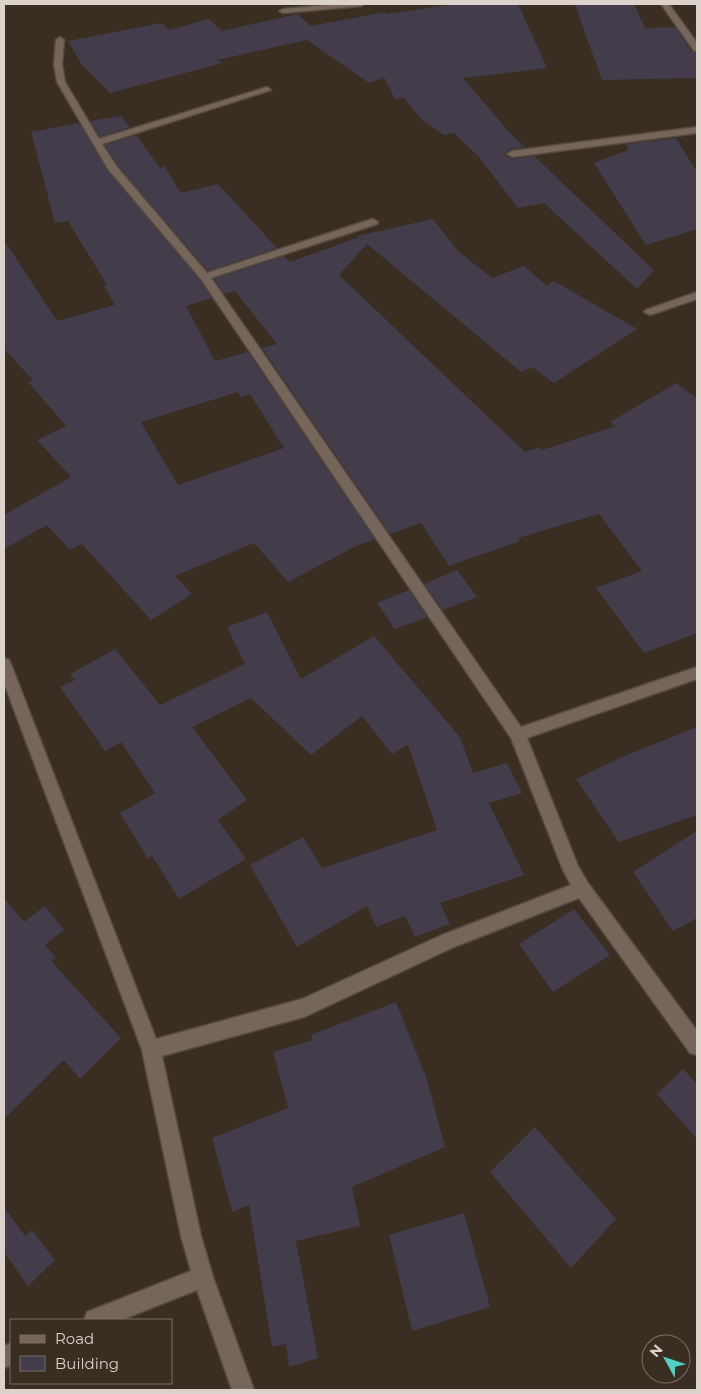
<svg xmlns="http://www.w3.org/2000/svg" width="701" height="1394" font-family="Montserrat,sans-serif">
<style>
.building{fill:#433c4b;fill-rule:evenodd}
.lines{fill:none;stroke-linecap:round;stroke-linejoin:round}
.street-casing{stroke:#554a41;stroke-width:3}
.street{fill:#75655a;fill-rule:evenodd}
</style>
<rect width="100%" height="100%" fill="#3a2d22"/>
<g class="building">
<path d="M456 4H518L547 68 463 78 510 133 525 147 511 149 505 153 506 156 512 159 534 156 654 270 637 289 544 203 518 208 479 157 454 133 444 135 421 119 404 98 395 99 384 77 369 83 307 40 217 60 223 63 110 93 82 65 68 41 162 23 169 30 209 19 222 31 297 14 311 26 385 12 387 14Z"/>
<path d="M634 4 645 28 675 27 692 52 697 53V78L602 80 575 5Z"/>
<path d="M121 116 130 127 100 137 90 121Z"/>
<path d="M79 123 107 170 200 280 212 298 186 306 215 361 248 352 375 539 356 546 288 582 254 543 175 576 192 594 151 620 82 544 70 550 47 525 4 549V515L71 477 37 440 66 426 28 382 33 380 4 349V240L57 321 115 305 104 286 107 285 68 221 55 223 31 132ZM238 392 241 397 250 394 284 448 178 485 141 422Z"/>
<path d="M136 135 160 168 164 166 181 193 218 184 277 248 208 271 118 166 105 145Z"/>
<path d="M676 138 697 172V229L646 245 594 163 628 150 626 144Z"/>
<path d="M433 219 458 251 492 278 524 266 547 286 554 281 637 329 554 383 532 367 521 372 367 244 339 275 525 452 540 447 542 450 616 426 610 422 676 383 697 398V633L644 653 596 588 642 571 599 514 518 538 520 541 449 566 421 523 390 534 262 348 277 344 235 291 224 294 214 279 284 256 290 262 359 237 357 236Z"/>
<path d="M457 570 477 597 443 610 424 584Z"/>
<path d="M409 590 427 617 395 629 377 603Z"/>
<path d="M267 612 301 679 374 636 460 737 473 773 507 763 522 793 489 803 524 875 440 903 450 924 415 937 405 916 376 927 367 906 297 947 250 865 303 837 322 868 437 830 408 745 392 754 362 716 311 755 251 698 192 727 247 800 218 820 246 859 179 899 152 856 148 859 120 813 155 793 121 742 105 751 60 687 75 680 70 674 115 649 160 705 245 664 227 627Z"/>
<path d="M697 727V815L619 842 576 779 622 757Z"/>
<path d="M697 831V918L673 931 633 872Z"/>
<path d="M4 898 24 922 45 906 64 930 45 945 56 958 51 961 121 1038 80 1079 64 1060 4 1119Z"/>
<path d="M574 909 610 955 553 992 519 944Z"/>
<path d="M396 1002 426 1077 445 1147 352 1187 360 1226 296 1241 318 1358 289 1367 286 1344 272 1347 249 1205 232 1212 212 1138 288 1108 273 1052 313 1040 311 1035Z"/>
<path d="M683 1069 697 1084V1139L657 1094Z"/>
<path d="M535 1127 616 1219 571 1268 490 1172Z"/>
<path d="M4 1207 25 1236 32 1230 55 1260 28 1286 4 1252Z"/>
<path d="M464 1213 490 1307 412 1331 389 1235Z"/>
</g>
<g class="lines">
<defs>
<g id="street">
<path d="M337 4H365L361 6 283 13 279 11 283 9Z"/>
<path d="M661 4H669L697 43V51H694Z"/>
<path d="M60 37 64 40 62 64 65 82 99 139 264 88 267 87 271 90 102 144 117 167 207 273 369 220 373 219 378 222 377 224 211 278 521 727 697 667V679L527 738 578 866 588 883 697 1031V1055L690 1053 579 898 454 947 304 1017 162 1056 201 1236 213 1277 254 1390H232L197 1290 121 1320H84L87 1312 191 1271 181 1236 142 1050 4 683V658L9 660 11 664 156 1039 302 999 442 935 571 885 563 870 511 738 201 279 108 169 57 82 54 64 56 40Z"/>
<path d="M697 127V133L512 157 507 154 512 151Z"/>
<path d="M697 292V299L650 315 644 312 646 310Z"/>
<path d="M11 1343V1365L4 1368V1346Z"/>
</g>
</defs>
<use href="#street" class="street-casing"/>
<use href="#street" class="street"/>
</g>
<rect width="701" height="1394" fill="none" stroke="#dbd2cb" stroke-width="10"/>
<rect x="10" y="1319" width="162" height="65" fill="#3a2d22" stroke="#7a6f66"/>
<rect x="20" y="1335" width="25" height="8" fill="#75655a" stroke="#7a6f66"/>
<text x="55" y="1344" font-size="15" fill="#dbd2cb">Road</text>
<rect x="20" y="1356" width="25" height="15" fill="#433c4b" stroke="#7a6f66"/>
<text x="55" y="1369" font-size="15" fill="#dbd2cb">Building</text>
<g transform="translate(666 1359) rotate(310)"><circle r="24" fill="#3a2d22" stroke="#7a6f66"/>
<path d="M0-4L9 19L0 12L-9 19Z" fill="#55cec4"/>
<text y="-8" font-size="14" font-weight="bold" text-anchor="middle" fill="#dbd2cb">N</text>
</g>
</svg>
